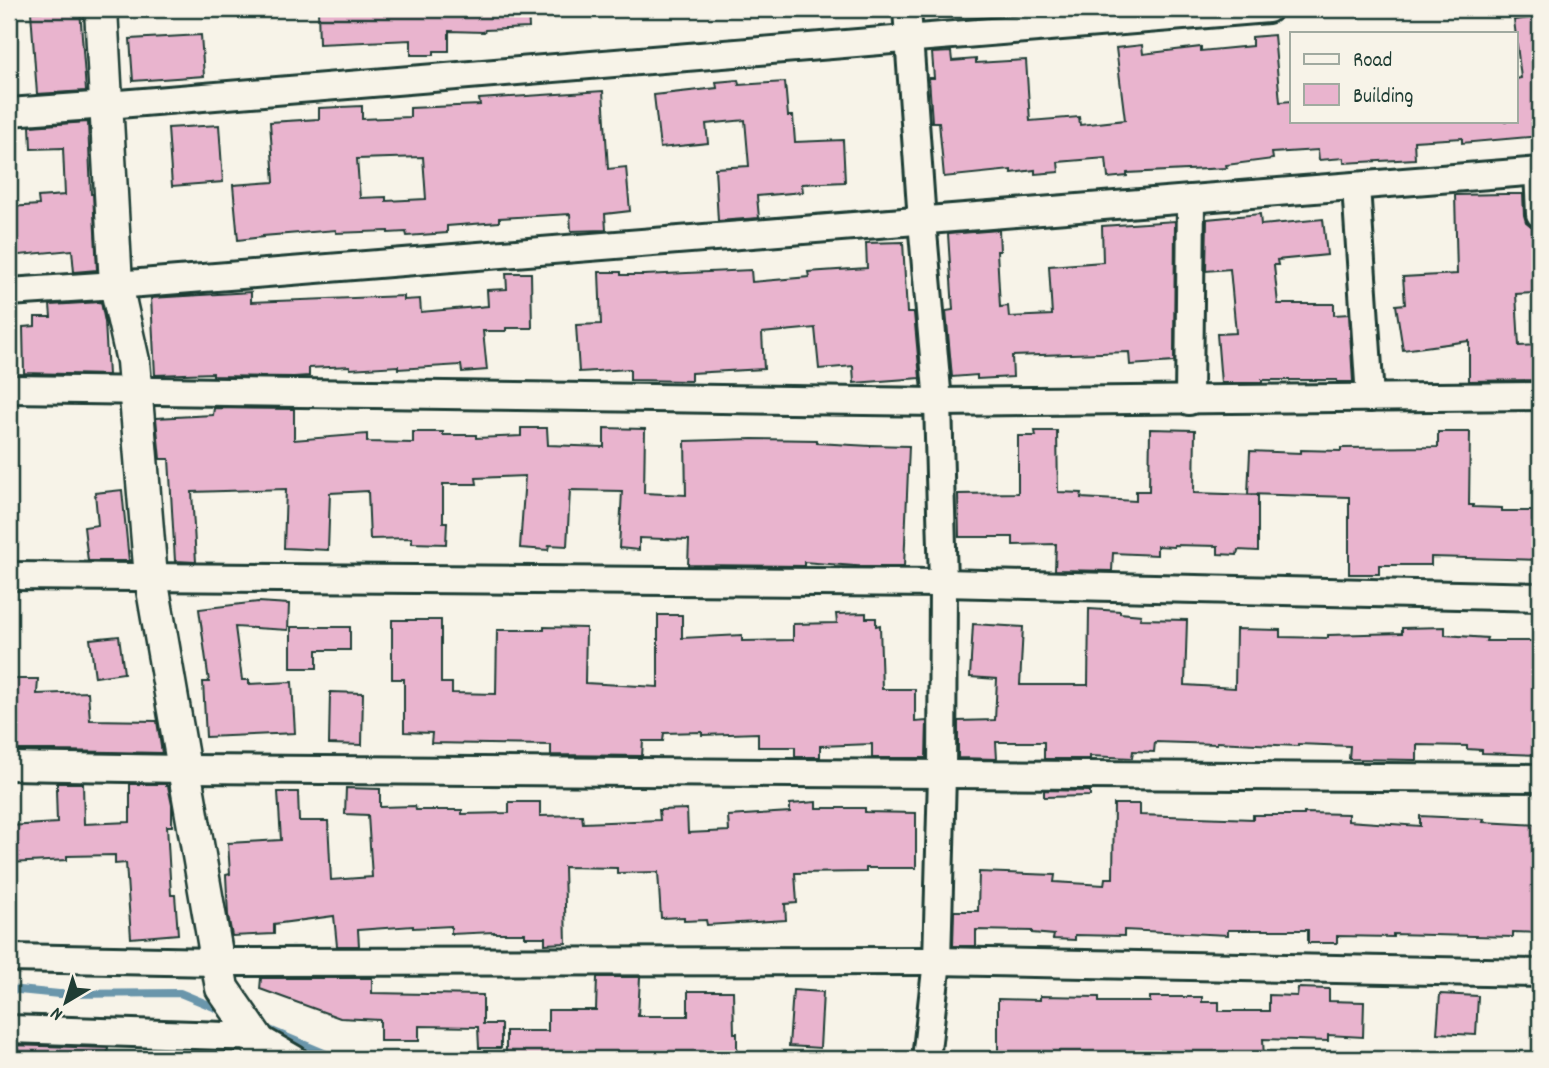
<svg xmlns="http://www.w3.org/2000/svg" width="1549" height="1068" font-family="Dekko,sans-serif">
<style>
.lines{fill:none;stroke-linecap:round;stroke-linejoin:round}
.stream{stroke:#6b96ab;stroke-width:8}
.building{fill:#e9b4ce;stroke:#1f3d34;stroke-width:2;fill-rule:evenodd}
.minor-casing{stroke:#1f3d34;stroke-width:32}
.tertiary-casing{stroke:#1f3d34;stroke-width:37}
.minor{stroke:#f7f3e8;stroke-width:26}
.tertiary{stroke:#f7f3e8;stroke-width:32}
</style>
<rect width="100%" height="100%" fill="#f7f3e8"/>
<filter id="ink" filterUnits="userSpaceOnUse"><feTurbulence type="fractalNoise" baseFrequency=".0143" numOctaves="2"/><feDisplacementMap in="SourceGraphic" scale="14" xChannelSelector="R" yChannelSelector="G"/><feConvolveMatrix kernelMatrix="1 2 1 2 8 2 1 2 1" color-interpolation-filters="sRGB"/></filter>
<g filter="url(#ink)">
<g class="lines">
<g class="stream">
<path d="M9 989 59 994 180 993 226 1012"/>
<path d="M267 1029 338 1059"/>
</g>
</g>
<g class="building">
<path d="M80 9 86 91 37 94 31 12Z"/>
<path d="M318 9H528L529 28 485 30 484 32 449 31V51H434V55H411V40L319 44Z"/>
<path d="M1540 17V136L1462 143V138L1414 141 1415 159 1344 163V158L1319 160 1318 150 1272 153 1273 159 1226 165 1227 168 1127 173V176L1108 178 1106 158 1058 162 1059 172 1035 174V170L1011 173V170L944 177 939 122H932L929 78H934L932 53 951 52 952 61 976 59V63L1026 60 1030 121 1079 117 1080 125 1125 120 1116 48 1142 45 1143 54 1201 47V51L1252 46V37L1274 35 1280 102 1292 101V121H1516V79L1521 78 1514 20Z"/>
<path d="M201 35 204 76 133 81 130 39Z"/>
<path d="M738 80 739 85 785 82 788 116H793L795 142 843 140 845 182 802 184 803 192 757 196 759 218 718 221 715 168 749 166 745 120 706 124 708 143 660 148 654 95 717 88 716 82Z"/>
<path d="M603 91 608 169 626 167 630 211 605 214 606 230 571 231 570 214 499 218V222L447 226V233L407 236 406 232 388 233V231L336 233V230L263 236V237L238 240 233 185 274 182 270 122 319 119V108L362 106V119L410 117V108L480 105 479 99ZM423 157 426 199 386 201V197L360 198 357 159Z"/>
<path d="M88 122 91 194H93L97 270 74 272 72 250 9 256V207L39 205 38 197 65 195 63 148 31 149 30 126Z"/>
<path d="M219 125 223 182 172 186 168 128Z"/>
<path d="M1505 194H1523L1524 215 1526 222 1535 229H1532L1533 293 1516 294 1519 346 1540 345V380L1469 381V341L1403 350 1396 305 1405 304 1403 277 1457 274 1455 195Z"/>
<path d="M1260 214 1261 225 1323 219 1327 255 1277 260 1278 265H1274L1278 304H1334V315L1349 314 1353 382H1337V380H1262V383H1221L1217 334 1236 333 1230 269 1206 271 1207 219Z"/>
<path d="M1175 221 1174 362 1130 365 1129 352 1012 356 1013 377 977 379V375L952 377 946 311 953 310 948 234 999 230 1000 251H997L1000 307 1008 306 1009 317 1052 315 1049 266 1103 262 1102 226Z"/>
<path d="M903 242 907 313H914L920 378 854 383 853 366 819 369 815 328 762 333 764 369 691 373V381L630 380V369L579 372 576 325 601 324 599 272H621V275H644L751 270 752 282 809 277 808 272 867 268 866 243Z"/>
<path d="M506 273H531L532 328H506V331H483L487 370 462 372 461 365 398 369V366L350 369V366L309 368V376L294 377 213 376V373L155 375 151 298 251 292V302L404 296V300L420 299 421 312 488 306 487 290 507 289Z"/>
<path d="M101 302 105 322 108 375 24 373 23 327 35 326V317H51L50 305Z"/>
<path d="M214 408 294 409V440L367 434V442L413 443V432H443V435H476V438L521 436V428H547L548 445 604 447V428L645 429 644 493 686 495 685 441 752 439 817 440V443L870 446V445L909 446 904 567H868L804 562V566L688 565 689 540 639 538V550L619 548 622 491 570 490 567 546 549 545 548 550 520 548 525 476 476 478 477 484H443V522H447L446 544 412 543V538L370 539 368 491 330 493 328 550 284 548 286 489 192 492 196 562 175 561 169 459H160L156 418 213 415Z"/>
<path d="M1150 429 1195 430 1194 493 1258 495V551L1238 550 1237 555 1218 554V546L1174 545V547L1157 546V555L1113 553 1112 571 1055 570 1056 544 1013 545V537H959L958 494 1018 493V436H1036L1035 431H1057L1058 492 1082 493 1081 498 1136 501V491H1149Z"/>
<path d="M1438 432H1470L1469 505H1473V507L1502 508V511H1532V521H1540V560L1431 557V565H1379V574H1349V497L1248 494 1250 451 1301 453V450L1341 451V448L1438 447Z"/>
<path d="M122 490 129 561H88L84 527 98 525 95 493Z"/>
<path d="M258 602 289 604 288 630 235 627 242 680H249V684L292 682 295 733 206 737 203 682H209L199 609Z"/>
<path d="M1089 609 1120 611V613L1141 615 1140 619 1187 620 1185 685 1235 688 1236 629 1280 630V637L1328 638V635L1402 633V628L1445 627V635L1487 638 1486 641H1540V755L1482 753V750L1467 749V746L1417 745V760L1349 759 1350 746 1298 744V746L1276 745 1217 742V744L1155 742 1154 752 1133 751 1132 758 1090 756V759H1044V742H996L997 759 958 758V721L995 720 997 679 970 677 973 624 1023 627 1020 685H1088Z"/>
<path d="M866 613V618H876V626L880 625 882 689H915V722L927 721 926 758H872V744L820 746V757H795V747H758V733L702 735V732L664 733 663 741H643L642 756 551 755V745L431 743 432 733 404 732V679H392V620H441V683H452V693L496 694 497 630H544V627L586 628 585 683 658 687V615H682V638L742 635V641L793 640V624L837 623 836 614Z"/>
<path d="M291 627H350V650H317V668H291Z"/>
<path d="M119 636 124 673 95 677 90 639Z"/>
<path d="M9 679H38L37 694 88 692 90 720 157 721 162 753 56 751V750H11L9 721Z"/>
<path d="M330 692 363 693 362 745 329 744Z"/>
<path d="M57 783H83L84 824 130 822V784H166V786H168L172 805V826H167L171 895H175L178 934 131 938 126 863 115 864V855L67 856V860L9 863V826L57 823 56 789H57Z"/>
<path d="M346 788 380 789V807L415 806 416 810H462V814L509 813V802H540V816L582 815 583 823 660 820 659 810 687 809 688 833 729 831 728 816 790 812V804L816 802V808H865V812L916 813V868H866V872L795 873 797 903 785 904 786 920 707 925 706 920 684 921V917L661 918 658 872 617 873V868L564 867 566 943 545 944V937H525V933H494V932L451 934V926L413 928V926L358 930 359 946H337L334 916 274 924V934L232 936 228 915 226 875 230 874 228 843 281 840 278 792H298L299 821H328L331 880 372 877 368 815 345 814Z"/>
<path d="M1044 790 1090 791V796L1044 797Z"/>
<path d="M1114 804H1140V815L1253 819V815H1304V813L1348 814V821L1420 826V816L1484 819 1483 822 1540 825V933L1513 932V937L1393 934V937L1337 936V943H1308V930H1228V935L1124 930V936L1075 935V940L1053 939 1054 935 1032 933V931L976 930V946H953L954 911H978L979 872 1055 875 1054 882 1104 885 1105 878H1113Z"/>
<path d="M597 977H640L638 1016H688V991H733L734 1033H737V1057L689 1056V1054L619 1055 573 1053V1056L542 1055V1057L506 1058V1031H548V1010H596Z"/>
<path d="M261 978H372V993L483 995V1024H501V1048H479L478 1027 419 1026V1041H380V1020L340 1018 260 989Z"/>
<path d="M1298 988 1329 989V1001L1364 1002 1363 1037 1328 1035V1041L1263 1039 1264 1059H1203V1057H1148V1059H1039V1054L998 1053V999L1040 1000V996L1099 997V1002H1150V997H1202V1002H1219V1011H1269V995L1297 996Z"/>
<path d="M793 990 823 992 820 1048 789 1046Z"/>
<path d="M1440 994 1478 996 1476 1035 1437 1033Z"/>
<path d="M9 1045 108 1048 107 1059H9Z"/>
</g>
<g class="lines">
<defs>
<g id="minor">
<path d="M907 9 922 221 938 402 943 583 942 775 937 961 926 1059"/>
<path d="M9 112 107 105 1268 9"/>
<path d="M1538 171 1540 214"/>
<path d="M1356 186 1370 398"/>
<path d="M9 292 116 285 1540 171"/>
<path d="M9 389 938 402 1540 396"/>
<path d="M1189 401 1191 199"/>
<path d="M9 576 943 583 1540 597"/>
<path d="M9 766 183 769 1540 778"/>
<path d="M9 958 217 962 937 961 1540 973"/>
<path d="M9 1029 256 1037 294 1059"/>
</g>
<path id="tertiary" d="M101 9 116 285 133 361 151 578 222 988 256 1037 263 1059"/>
</defs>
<use href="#minor" class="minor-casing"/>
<use href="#tertiary" class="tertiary-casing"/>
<use href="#minor" class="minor"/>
<use href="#tertiary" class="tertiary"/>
</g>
</g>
<rect width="1549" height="1068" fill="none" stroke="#f7f3e8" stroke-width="35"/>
<rect x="18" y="18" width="1514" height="1033" fill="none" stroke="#1f3d34" stroke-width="2.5" filter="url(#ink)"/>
<rect x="1290" y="32" width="228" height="91" fill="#f7f3e8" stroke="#a1aaa0" stroke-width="2"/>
<rect x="1304" y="54" width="35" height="10" fill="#f7f3e8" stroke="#a1aaa0" stroke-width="2"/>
<text x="1353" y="66" font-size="21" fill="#1f3d34">Road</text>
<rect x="1304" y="84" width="35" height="21" fill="#e9b4ce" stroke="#a1aaa0" stroke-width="2"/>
<text x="1353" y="102" font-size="21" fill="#1f3d34">Building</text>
<g transform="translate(66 1002) rotate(218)" stroke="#f7f3e8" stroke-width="5" paint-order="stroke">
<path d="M0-5L12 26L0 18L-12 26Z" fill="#1f3d34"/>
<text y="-10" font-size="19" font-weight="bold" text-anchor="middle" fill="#1f3d34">N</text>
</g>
</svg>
